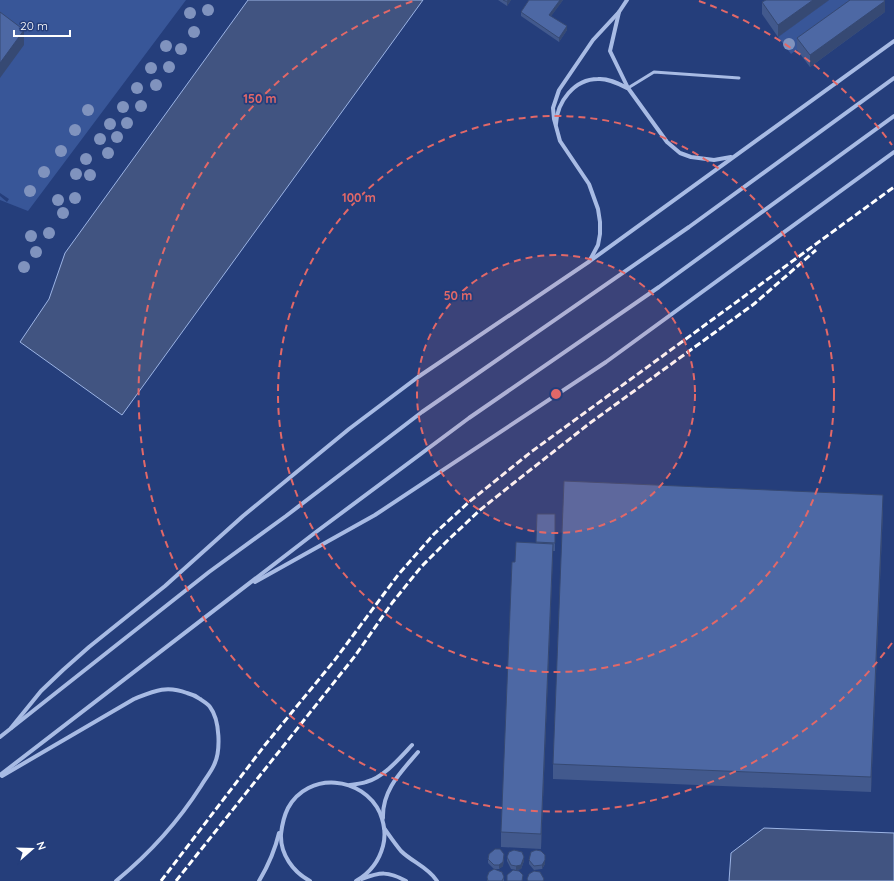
<svg xmlns="http://www.w3.org/2000/svg" width="894" height="881" font-family="Quicksand,sans-serif">
<style>
.green{fill:#385698}
.water{fill:#415481;stroke:#9cb4e5}
.lines{fill:none;stroke-linecap:round;stroke-linejoin:round}
.service{stroke:#a8bbe4;stroke-width:3}
.minor{stroke:#a8bbe4;stroke-width:4}
.rail{stroke:#fff;stroke-width:3;stroke-dasharray:7 3;stroke-linecap:butt}
.tree{fill:#8093be}
.wall{fill:#42598d}
.shaded-wall{fill:#364973}
.building{fill:#4d68a4;stroke:#364973}
.ring{fill:none;stroke:#e26868;stroke-width:2;stroke-dasharray:7 5}
.centre{fill:#e26868;stroke:#253e7b;stroke-width:2}
.ring-label{font-size:12px;text-anchor:middle;font-weight:bold;fill:#e26868;stroke:#253e7b;stroke-width:3.5;stroke-linejoin:round;paint-order:stroke}
</style>
<rect width="100%" height="100%" fill="#253e7b"/>
<g class="green">
<path d="M0 0H186L28 211 0 200V196L7 202 9 199 0 193Z"/>
<path d="M829 0H866L791 54 778 37Z"/>
</g>
<g class="water">
<path d="M248 0H423L122 415 20 342 49 299 65 253Z"/>
<path d="M764 828 894 833V881H729L731 853Z"/>
</g>
<g class="lines">
<path class="service" d="M628 88 654 72 739 78"/>
<g class="minor">
<path d="M619 12 610 51 628 88 667 142 680 153 691 157 714 160 731 157"/>
<path d="M556 124C557 102 574 79 598 79 608 78 619 84 627 88"/>
<path d="M590 260 598 245 600 234V222L598 209 589 184 560 141 554 119 553 108 559 90 593 40 619 12 627 0"/>
<path d="M255 582 375 515 606 362 894 152"/>
<path d="M11 728 41 691 63 670 89 647 165 586 243 516 349 429 418 377 590 261 894 41"/>
<path d="M0 737 209 572 286 516 422 412 689 227 894 78"/>
<path d="M0 775 316 532 469 418 659 287 894 116"/>
<path d="M2 776 134 699C154 691 166 685 187 693 191 694 196 696 200 699 203 701 208 704 210 707 220 720 221 751 214 765 211 772 205 779 201 786 178 822 149 854 116 881"/>
<path d="M350 785C355 784 361 784 366 782 384 777 399 759 412 745"/>
<path d="M383 818C382 790 401 772 418 752"/>
<path d="M384 828C389 835 395 844 401 851 412 862 428 867 437 881"/>
<path d="M362 879C380 872 388 871 406 881"/>
<path d="M259 881C268 866 275 850 279 833"/>
<path d="M310 881C293 872 280 854 281 834 282 825 284 816 288 808 308 771 363 776 380 813 384 823 386 835 383 846 379 861 370 873 356 881"/>
</g>
<g class="rail">
<path d="M161 881 265 745 334 661 398 575 434 534 469 502 531 452 894 187"/>
<path d="M176 881 355 656 392 603 421 567 447 541 480 510 515 482 590 423 754 304 816 250"/>
</g>
</g>
<g class="tree">
<circle cx="208" cy="10" r="6"/>
<circle cx="190" cy="13" r="6"/>
<circle cx="194" cy="32" r="6"/>
<circle cx="789" cy="44" r="6"/>
<circle cx="166" cy="46" r="6"/>
<circle cx="181" cy="49" r="6"/>
<circle cx="169" cy="67" r="6"/>
<circle cx="151" cy="68" r="6"/>
<circle cx="156" cy="85" r="6"/>
<circle cx="137" cy="88" r="6"/>
<circle cx="141" cy="106" r="6"/>
<circle cx="123" cy="107" r="6"/>
<circle cx="88" cy="110" r="6"/>
<circle cx="127" cy="123" r="6"/>
<circle cx="110" cy="124" r="6"/>
<circle cx="75" cy="130" r="6"/>
<circle cx="117" cy="137" r="6"/>
<circle cx="100" cy="139" r="6"/>
<circle cx="61" cy="151" r="6"/>
<circle cx="108" cy="153" r="6"/>
<circle cx="86" cy="159" r="6"/>
<circle cx="44" cy="172" r="6"/>
<circle cx="76" cy="174" r="6"/>
<circle cx="90" cy="175" r="6"/>
<circle cx="30" cy="191" r="6"/>
<circle cx="75" cy="198" r="6"/>
<circle cx="58" cy="200" r="6"/>
<circle cx="63" cy="213" r="6"/>
<circle cx="49" cy="233" r="6"/>
<circle cx="31" cy="236" r="6"/>
<circle cx="36" cy="252" r="6"/>
<circle cx="24" cy="267" r="6"/>
</g>
<g class="wall">
<path d="M498 0H511L507 6Z"/>
<path d="M529 0H563L551 16 567 30 559 42 521 16V12Z"/>
<path d="M829 0 778 37 762 14V2Z"/>
<path d="M885 12 810 67 797 50V38Z"/>
<path d="M883 510 871 792 553 779V764Z"/>
<path d="M555 514V551H553L541 849 501 847V832L515 562 536 543Z"/>
<path d="M507 857 524 861 521 869 516 870 511 869 507 861Z"/>
<path d="M504 858 503 866 499 869H495L504 877V881H487V877L494 869 488 863V859Z"/>
<path d="M529 860 545 864 542 869 534 870 529 864Z"/>
</g>
<g class="shaded-wall">
<path d="M508 0H511L507 6V2Z"/>
<path d="M560 0H563L549 19V15Z"/>
<path d="M813 0H829L778 37V25Z"/>
<path d="M885 1V12L810 67V55Z"/>
<path d="M567 26V30L559 42V38Z"/>
<path d="M24 30V45L0 78V63Z"/>
<path d="M883 495V510L871 792V777Z"/>
<path d="M553 544V559L541 849V834Z"/>
<path d="M504 854 503 866 499 869V865Z"/>
<path d="M524 857V861L521 869 516 870V866Z"/>
<path d="M545 860V864L542 869V865Z"/>
</g>
<g class="building">
<path d="M503 0H508L507 2Z"/>
<path d="M529 0H560L549 15 567 26 559 38 521 12Z"/>
<path d="M766 0H813L778 25 762 2Z"/>
<path d="M850 0H884L885 1 810 55 797 38Z"/>
<path d="M0 12 24 30 0 63Z"/>
<path d="M564 481 883 495 871 777 553 764Z"/>
<path d="M537 514H555V543L536 542Z"/>
<path d="M516 542 553 544 541 834 501 832 512 562H515Z"/>
<path d="M495 849H500L504 854 503 862 499 865H494L488 859 489 854Z"/>
<path d="M514 850 522 852 524 857 521 865 516 866 511 865 507 857 509 852Z"/>
<path d="M536 850 541 851 545 855V860L542 865 534 866 529 860 531 852Z"/>
<path d="M494 869 502 872 504 877 502 881H488L487 877 489 872Z"/>
<path d="M513 870 519 871 523 875 522 881H507V875Z"/>
<path d="M534 871 540 872 544 879 543 881H528L527 879 529 874Z"/>
</g>
<circle cx="556" cy="394" r="139" fill="#e26868" fill-opacity=".12"/>
<g class="ring">
<circle cx="556" cy="394" r="139"/>
<circle cx="556" cy="394" r="278"/>
<path d="M892 643A418 418 0 1 1 413 1M699 1A418 418 0 0 1 892 145"/>
</g>
<circle cx="556" cy="394" r="6" class="centre"/>
<g class="ring-label">
<text x="260" y="103">150 m</text>
<text x="359" y="202">100 m</text>
<text x="458" y="300">50 m</text>
</g>
<g transform="translate(32 849) rotate(70)" stroke="#253e7b" stroke-width="3" paint-order="stroke">
<path d="M0-3L7 15L0 10L-7 15Z" fill="#ffffff"/>
<text y="-6" font-size="11" font-weight="bold" text-anchor="middle" fill="#ffffff">N</text>
</g>
<path d="M14 30v6h56v-6" fill="none" stroke="#ffffff" stroke-width="2"/>
<text x="20" y="30" font-size="12" fill="#ffffff" stroke="#253e7b" stroke-width="3" paint-order="stroke">20 m</text>
</svg>
